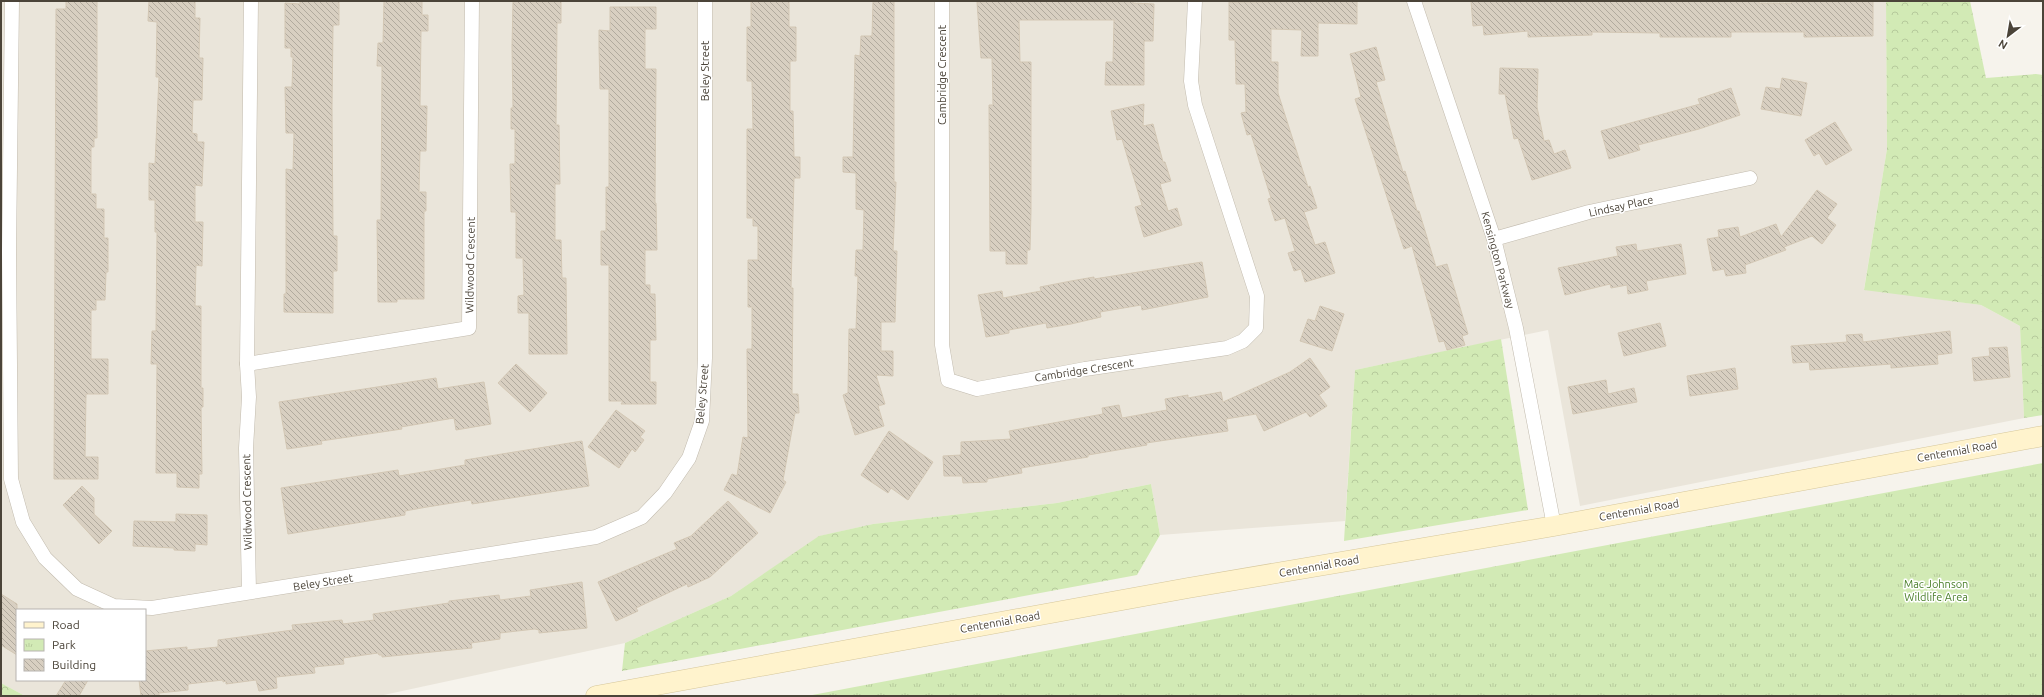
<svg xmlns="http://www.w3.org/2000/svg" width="2044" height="697" font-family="Ubuntu,sans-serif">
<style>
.residential{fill:#eae5da;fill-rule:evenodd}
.forest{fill:url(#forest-crowns)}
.park{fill:url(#park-tufts)}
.building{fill:url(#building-back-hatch);stroke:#d3c7b4}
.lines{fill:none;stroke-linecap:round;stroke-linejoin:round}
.minor-casing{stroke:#c2bbae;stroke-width:15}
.secondary-casing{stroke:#d6c79b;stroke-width:21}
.minor{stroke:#fff;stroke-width:14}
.secondary{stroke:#fff3cd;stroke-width:20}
.labels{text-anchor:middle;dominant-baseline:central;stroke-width:3;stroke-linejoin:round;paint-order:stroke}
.street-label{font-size:11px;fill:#4b4439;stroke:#fff}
.park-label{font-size:11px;fill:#4a7f2a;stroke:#fff}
</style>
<defs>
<pattern id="forest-crowns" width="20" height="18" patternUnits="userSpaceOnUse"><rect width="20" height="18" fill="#d2eab5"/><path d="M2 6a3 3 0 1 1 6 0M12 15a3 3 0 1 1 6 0" fill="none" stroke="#b6ca9c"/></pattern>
<pattern id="park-tufts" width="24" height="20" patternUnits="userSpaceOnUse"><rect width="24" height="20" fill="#d2eab5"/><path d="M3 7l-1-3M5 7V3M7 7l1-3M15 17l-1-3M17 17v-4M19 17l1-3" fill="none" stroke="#b6ca9c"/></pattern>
<pattern id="building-back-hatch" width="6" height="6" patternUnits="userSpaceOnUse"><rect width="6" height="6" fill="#d8cfc1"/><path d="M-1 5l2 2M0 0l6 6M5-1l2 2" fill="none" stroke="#b1aa9e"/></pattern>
</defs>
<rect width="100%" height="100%" fill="#f6f3ec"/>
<path class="residential" d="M1 1H1886L1887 149 1864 289 1981 305 2020 326 2024 418 1580 506 1548 330 1355 370 1345 521 1160 535 1151 484 1057 503 873 524 820 536 731 596 625 643 379 696H25L1 683ZM17 610H145V680H17Z"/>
<g class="forest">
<path d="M1886 1H1970L1986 78 2036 74 2043 75V415L2024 418 2020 326 1981 305 1864 290 1887 149Z"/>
<path d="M1501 339 1528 510 1344 541 1355 370Z"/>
<path d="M1151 484 1160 535 1137 575 622 671 625 643 731 596 819 536 873 524 1057 503Z"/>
<path d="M1 683 25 696H1Z"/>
</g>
<path class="park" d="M2043 463V696H807Z"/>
<g class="building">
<path d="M66 1H97V138H94V147H91V194H96V209H104V238H108V272H106L105 300H96V310H91V359H108V394H86L85 457H98V479H54L56 9H66Z"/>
<path d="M149 1H195V18H200L199 58H203L202 100H193L192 133 197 134V142H204L202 186 195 185V222H203L202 266 196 265 195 306H201V388H203V407H201L202 474H199V488L177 487V473H156L157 364H151L152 331H156L157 232H155V200H149V163L155 164 159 77H156L157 22 148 21Z"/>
<path d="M300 1H339V25H333L332 108 333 236H337V271H333V313L284 312V294H286V169L293 170 294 133H286L285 87H292L293 57H291V48H285V3L300 4Z"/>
<path d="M384 1H422V15H428V31H421L420 106H427L426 151H420L419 192H426V211H424V299H397V302H378L377 220H381L382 66H377L378 43H383Z"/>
<path d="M513 1H561V23H557L556 125H559L560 184H555V240H561L562 278H566L567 354H529V313H518V296L524 295 523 258H516V212H511L510 164H515V129H511V108H513L512 47Z"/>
<path d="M751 1H789V27H796V61H790V111H793L794 157H800V178H794L791 288H793L792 394H798L799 413H795L783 480 786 482 770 513 724 490 732 474 737 476 743 437 748 438 747 349H752V307H748V260H758V226H753V218H747V129H753L752 81H747V27H751Z"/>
<path d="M873 1H894V182H896L893 251H897L895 322H881V351H893V376L876 375 885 404 878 406 884 426 855 435 843 395 848 393 849 329H856L858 276H855L856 250H863L864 210 856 209V173L843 172V157H853L855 55 860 56 861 36H872Z"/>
<path d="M998 1H1133V3L1154 4 1153 41H1144V85H1105L1106 62H1113L1114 20H1019L1020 62H1031V210L1030 250H1027V264H1006V251H990L989 105H993L992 58H981L977 2Z"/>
<path d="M1357 1V24L1318 23V56H1301L1302 30 1271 29V62H1278V93L1308 187 1310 186 1317 208 1304 212 1315 245 1325 242 1335 273 1305 282 1301 269 1294 271 1288 253 1295 251 1285 218 1275 221 1268 199 1271 198 1251 134 1247 135 1241 113 1246 112 1245 84H1236L1235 40H1229V2Z"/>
<path d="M1471 1H1759V3H1791V1H1873V36L1804 37V32H1731V37H1660V33L1592 32V35L1528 37V31L1484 35 1483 25 1473 26Z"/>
<path d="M610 7H656V29H645V69H656L655 203H656L657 250H645V285H650V294H655L656 340H650V382H656V404H621L623 401H609V265H601V231H606V187H609V89H600L599 46V30L610 31Z"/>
<path d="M1376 47 1385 80 1376 82 1403 172 1405 171 1417 211H1419L1436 267 1447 264 1468 334 1462 336 1465 345 1447 350 1444 341 1439 342 1412 246 1404 249 1355 99 1361 97 1350 54Z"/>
<path d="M1500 68 1538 69 1537 107 1544 141 1549 140 1554 154 1565 150 1571 168 1532 180 1518 138 1514 139 1505 94H1499Z"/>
<path d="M1782 78 1807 83 1801 116 1761 109 1766 87 1780 89Z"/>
<path d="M1731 88 1740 115 1699 129 1638 145 1640 150 1609 159 1601 131 1700 104 1698 99Z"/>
<path d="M1144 104 1143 126 1153 124 1163 162H1165L1171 181 1160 184 1168 211 1177 208 1182 225 1144 237 1135 207 1142 205 1122 139 1117 140 1111 111Z"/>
<path d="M1835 122 1852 150 1826 165 1819 153 1814 156 1805 140Z"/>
<path d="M1817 190 1837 204 1827 218 1836 225 1822 244 1812 236 1784 247 1786 250 1745 265 1746 273 1726 276 1724 269 1713 271 1707 239 1719 237 1718 230 1738 227 1740 237 1776 224 1781 237Z"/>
<path d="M1636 244 1637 251 1681 244 1686 274 1646 281 1648 290 1628 294 1627 285 1611 288 1610 284 1565 295 1558 268 1618 256 1616 247Z"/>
<path d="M1202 262 1208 297 1142 310 1141 305 1100 312 1101 317 1071 324 1047 328 1046 323 1009 330V333L986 337 978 295 1002 291 1003 298 1041 291 1040 287 1071 281 1094 277V279Z"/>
<path d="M1320 306 1344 314 1332 351 1300 341 1308 319 1315 321Z"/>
<path d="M1660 323 1666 346 1624 356 1618 333Z"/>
<path d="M1950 331 1952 353 1937 355 1938 364 1891 368V364L1810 370 1809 362 1793 363 1791 346 1847 342 1846 335 1862 334 1863 342Z"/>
<path d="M2007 347 2010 377 1974 381 1972 358 1990 356 1989 348Z"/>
<path d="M1310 358 1330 387 1319 395 1327 406 1310 417 1306 412 1264 431 1256 414 1226 419 1228 431 1146 443 1147 445 1088 455V457L1021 468 1022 473 987 479V482L963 483 962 476H944L943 456 961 455V442L1011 439 1009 431 1103 414 1102 408 1119 405 1122 418 1167 410 1165 399 1188 395V398L1221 392 1223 402 1290 372Z"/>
<path d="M516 364 547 393 530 412 498 383Z"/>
<path d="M1735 368 1738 389 1690 396 1687 376Z"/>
<path d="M436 378 438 389 484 382 491 424 456 430 454 418 401 427 402 429 321 441 322 444 287 449 279 402Z"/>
<path d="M1606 380 1608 394 1634 388 1637 402 1573 414 1568 387Z"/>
<path d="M616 410 645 431 640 437 644 440 635 452 632 449 619 468 588 447Z"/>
<path d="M889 431 933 462 908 500 891 488 888 493 861 475Z"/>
<path d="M582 441 589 486 472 504 471 500 427 507 405 511V515L288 534 281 488 398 470 399 476 465 465V460Z"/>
<path d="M82 486 94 498V514L112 531 99 544 63 505Z"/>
<path d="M728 501 758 533 710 577 688 587 687 584 672 591 636 608 638 611 616 621 598 582 677 549 674 543 691 536Z"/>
<path d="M176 514 207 515V545L195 544V551L174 550V548L133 546 134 521 176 522Z"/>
<path d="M582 582 587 628 539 633V630L535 629 500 633V639L471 643 472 648 382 657V655H379L378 653 343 658 344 664 314 667 315 673 276 677 277 688 259 691 256 680 226 684V681L223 682V680L188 684V690L159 693V696H141L139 680H145V651L187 647V650L218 647V640L293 630 292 625 342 620 343 624 374 620 373 614 449 603V601L499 595 500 600 531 596 530 590Z"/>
<path d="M1 594 17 604V655L1 645Z"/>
<path d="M66 680H88L79 696H56Z"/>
</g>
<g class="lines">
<defs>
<g id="minor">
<path d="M12 1 9 251 11 479 23 522 45 558 77 589 114 606 152 608 596 537 642 517 665 493 689 458 702 421 705 358V1"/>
<path d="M942 1V345L948 380 977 389 1085 369 1227 348 1243 341 1256 328 1257 296 1195 105 1191 81 1195 1"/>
<path d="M1414 1 1494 239 1516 328 1554 526"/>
<path d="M1494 239 1589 212 1750 178"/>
<path d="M247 364 469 328 472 1"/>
<path d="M249 591 246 448 249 397 247 364 251 1"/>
</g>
<path id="secondary" d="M596 696 1188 588 1554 526 2043 436"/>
</defs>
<use href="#minor" class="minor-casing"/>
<use href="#secondary" class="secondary-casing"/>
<use href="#minor" class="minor"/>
<use href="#secondary" class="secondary"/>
</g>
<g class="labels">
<g class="street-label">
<text transform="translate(705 71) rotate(-90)">Beley Street</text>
<text transform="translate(942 75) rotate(-90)">Cambridge Crescent</text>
<text transform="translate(1621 206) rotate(-12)">Lindsay Place</text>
<text transform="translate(1498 260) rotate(75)">Kensington Parkway</text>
<text transform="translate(470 265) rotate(-89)">Wildwood Crescent</text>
<text transform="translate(1084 370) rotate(-9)">Cambridge Crescent</text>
<text transform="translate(702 394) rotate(-85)">Beley Street</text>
<text transform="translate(1957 451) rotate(-10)">Centennial Road</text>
<text transform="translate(247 502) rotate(-91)">Wildwood Crescent</text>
<text transform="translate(1639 510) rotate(-10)">Centennial Road</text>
<text transform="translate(1319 566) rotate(-10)">Centennial Road</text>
<text transform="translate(323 582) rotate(-9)">Beley Street</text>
<text transform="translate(1000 622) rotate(-10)">Centennial Road</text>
</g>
<g class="park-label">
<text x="1936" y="584">Mac Johnson<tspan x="1936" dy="13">Wildlife Area</tspan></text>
</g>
</g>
<rect width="2044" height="697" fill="none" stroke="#4b4439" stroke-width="4"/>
<rect x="16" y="609" width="130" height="72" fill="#ffffff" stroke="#b7b4b0"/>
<rect x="24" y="622" width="20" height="6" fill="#fff3cd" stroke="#b7b4b0"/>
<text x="52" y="629" font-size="12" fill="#4b4439">Road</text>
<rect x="24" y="639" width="20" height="12" fill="url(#park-tufts)" stroke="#b7b4b0"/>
<text x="52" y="649" font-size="12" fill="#4b4439">Park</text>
<rect x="24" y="659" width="20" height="12" fill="url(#building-back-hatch)" stroke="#b7b4b0"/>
<text x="52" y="669" font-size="12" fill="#4b4439">Building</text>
<g transform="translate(2008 36) rotate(211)" stroke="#ffffff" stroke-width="3" paint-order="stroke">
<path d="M0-3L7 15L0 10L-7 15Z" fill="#4b4439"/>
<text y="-6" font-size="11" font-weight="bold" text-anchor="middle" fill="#4b4439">N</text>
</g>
</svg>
